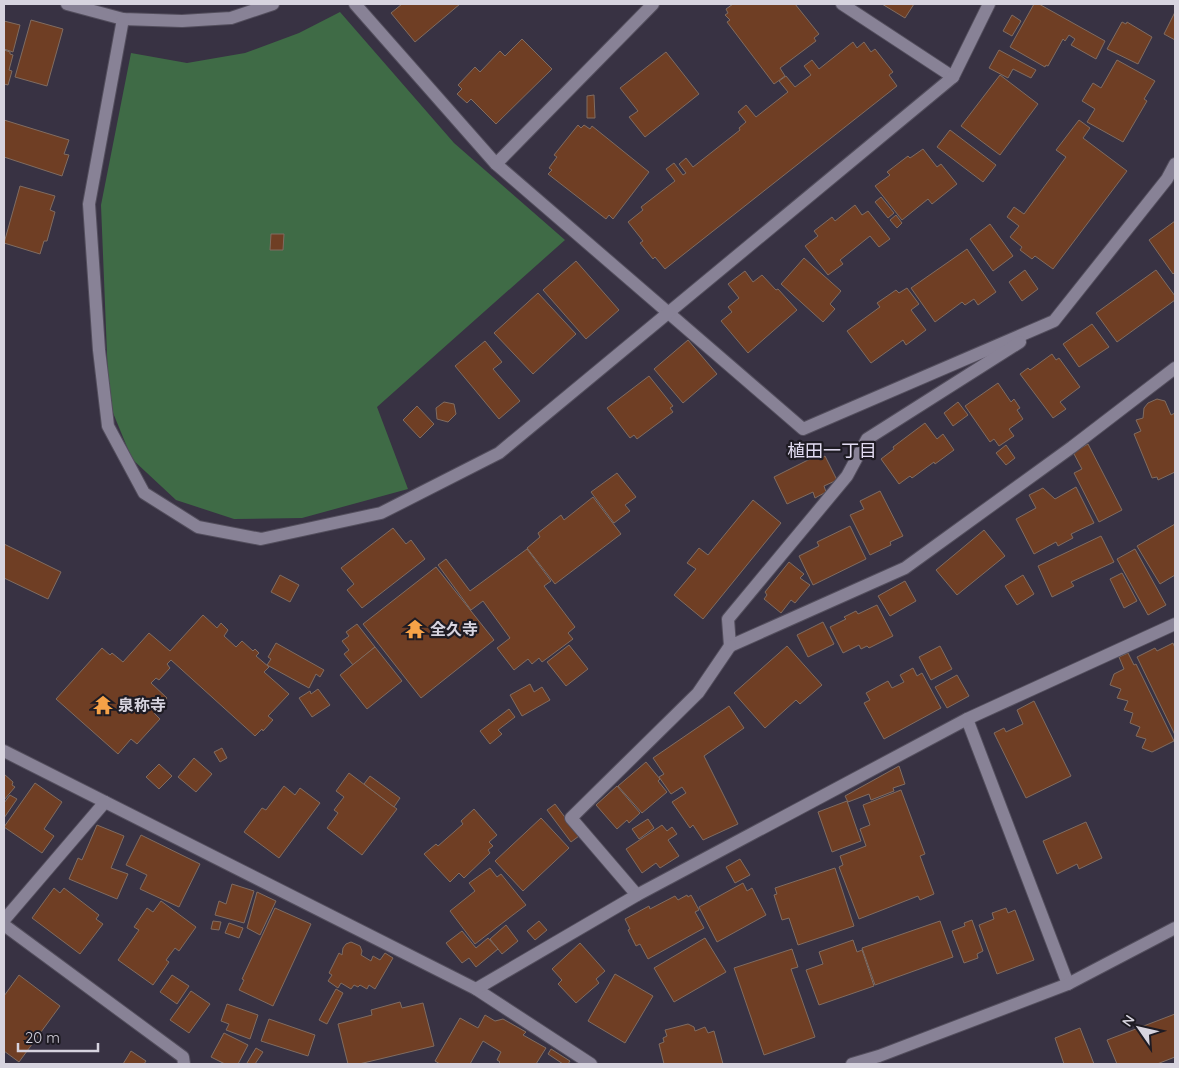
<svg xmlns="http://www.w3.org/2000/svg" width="1179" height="1068" font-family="Quicksand,'Noto Sans JP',sans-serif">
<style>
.green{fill:#3f6b46}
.building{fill:#6f3e24;stroke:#806c61}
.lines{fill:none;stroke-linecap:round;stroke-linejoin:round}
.minor-casing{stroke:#534e5d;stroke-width:14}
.minor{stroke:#888296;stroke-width:12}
.labels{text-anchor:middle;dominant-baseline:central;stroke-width:4.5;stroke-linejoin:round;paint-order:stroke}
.poi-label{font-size:16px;font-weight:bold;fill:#d7d4df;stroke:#1e1b23;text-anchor:start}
.neighbourhood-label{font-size:18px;fill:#e2dcf2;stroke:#1e1b23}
</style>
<rect width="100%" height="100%" fill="#383243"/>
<path class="green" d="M340 12 454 143 565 240 377 407 408 489 302 518 234 519 176 500 132 459 109 403 101 205 131 53 187 63 245 53 299 33Z"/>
<g class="building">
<path d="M402 4H460L415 42 391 13Z"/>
<path d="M733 4H795L819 34 814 38 816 41 780 68 785 76 774 84 727 22 730 20 725 15 728 13 726 9Z"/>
<path d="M882 4H914L905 18Z"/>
<path d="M1034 4H1039L1105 41 1096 59 1071 45 1075 39 1069 35 1065 41 1063 39 1048 66 1046 65 1045 67 1010 47Z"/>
<path d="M1175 12V40L1164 34Z"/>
<path d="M1012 15 1021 21 1012 36 1003 31Z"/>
<path d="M31 20 63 29 47 86 15 77Z"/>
<path d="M4 21 20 25 13 52 4 49Z"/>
<path d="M1122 22 1126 24 1127 22 1152 37 1138 64 1107 49Z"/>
<path d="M522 39 552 69 496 124 471 99 467 103 457 94 462 89 458 85 475 67 480 72 500 51 505 56Z"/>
<path d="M853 42 857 48 864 42 871 52 875 49 893 72 889 75 897 86 665 269 655 257 653 259 640 243 643 241 628 222 643 210 641 207 675 181 666 169 674 163 683 175 686 173 679 164 686 158 693 167 740 130 739 128 746 122 738 112 746 105 756 117 788 92 779 81 786 76 795 87 811 75 804 66 812 60 819 69Z"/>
<path d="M4 50 10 52V54L13 55 9 70 12 71 8 85 4 84Z"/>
<path d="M999 50 1036 70 1031 78 1013 69 1008 78 989 68Z"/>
<path d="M666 52 699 94 645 137 629 117 638 111 620 88Z"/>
<path d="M1117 60 1155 81 1144 99 1147 101 1123 142 1087 122 1095 109 1082 101 1093 83 1101 88Z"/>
<path d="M1000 75 1038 104 1000 155 961 126Z"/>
<path d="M594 95 595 118H587V96Z"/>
<path d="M4 120 69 140 64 154 69 155 62 176 4 157Z"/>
<path d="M1079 120 1090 128 1083 138 1127 171 1053 269 1035 256 1032 259 1020 250 1022 247 1010 237 1019 226 1007 217 1014 207 1024 214 1066 157 1056 150Z"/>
<path d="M578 125 581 128 584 125 590 129 592 126 649 172 613 219 609 215 606 219 548 174 552 170 549 168 557 157 554 155Z"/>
<path d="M950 130 996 165 983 182 937 147Z"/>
<path d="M923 149 937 167 941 164 957 184 932 204 928 199 902 220 875 186 890 175 887 172 908 156 910 158Z"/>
<path d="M20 186 55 196 50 210 55 212 47 241H44L40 254 4 243Z"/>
<path d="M881 197 894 213 888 218 875 202Z"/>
<path d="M855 205 862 215 868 211 890 239 879 247 870 236 840 260 843 264 828 275 805 246 818 236 814 231 832 217 835 221Z"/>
<path d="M896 215 902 223 897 228 890 220Z"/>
<path d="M1175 221V272L1173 274 1149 240Z"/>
<path d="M990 224 1013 256 993 271 970 239Z"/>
<path d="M271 234H284L283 250H270Z"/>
<path d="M967 249 996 292 978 305 974 299 965 305 962 302 935 322 911 288Z"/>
<path d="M804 258 841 291 830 304 835 309 823 322 781 284Z"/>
<path d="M576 261 619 310 586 339 543 290Z"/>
<path d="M1025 270 1038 289 1022 301 1009 282Z"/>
<path d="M1156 270 1175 296V300L1117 342 1096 313Z"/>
<path d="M745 271 753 282 762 275 776 290 778 289 797 310 748 353 721 321 732 312 728 307 739 298 728 284Z"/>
<path d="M907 288 919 304 911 310 926 330 906 345 903 340 871 363 847 331 880 307 877 303 896 290 899 293Z"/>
<path d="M538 293 576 334 533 374 494 333Z"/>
<path d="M1092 324 1109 347 1079 367 1063 344Z"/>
<path d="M688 340 717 374 683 403 654 369Z"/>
<path d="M485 341 502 362 493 369 520 401 499 419 455 366Z"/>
<path d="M1052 354 1056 360 1059 358 1080 387 1060 402 1066 409 1053 418 1020 374 1028 368 1030 370Z"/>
<path d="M649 376 673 406 670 408 673 412 637 439 634 435 630 438 607 408Z"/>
<path d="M998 383 1011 402 1014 399 1020 408 1017 410 1023 419 1009 429 1014 436 999 446 994 439 990 442 965 406Z"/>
<path d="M1157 399 1165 401 1171 415 1175 413V472L1158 480 1157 477 1152 478 1134 434 1141 431 1136 420 1143 418 1144 408 1148 403Z"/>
<path d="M444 402 454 404 456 414 448 422 437 419 436 408Z"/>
<path d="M958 402 968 415 953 426 944 413Z"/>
<path d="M417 406 434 424 420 438 403 420Z"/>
<path d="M925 423 937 439 943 434 954 450 935 464 934 462 912 478 910 476 899 484 881 459 894 449 893 447Z"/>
<path d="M1088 444 1122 510 1099 522 1074 473 1082 469 1073 452Z"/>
<path d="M1006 445 1015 458 1006 465 996 453Z"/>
<path d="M818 455 820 459 825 456 837 480 824 486 826 492 815 498 813 492 787 504 774 477Z"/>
<path d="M617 473 636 497 625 505 630 511 614 523 591 492Z"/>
<path d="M1076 487 1094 523 1071 534 1073 538 1058 546 1056 542 1034 554 1016 519 1036 508 1029 495 1043 488 1055 499Z"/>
<path d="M880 491 903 536 890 542 891 545 870 555 850 515 864 509 860 501Z"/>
<path d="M593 497 621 534 555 584 527 548 540 537 538 533 561 515 564 520Z"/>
<path d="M753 500 781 523 703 619 674 595 696 569 687 563 699 548 708 555Z"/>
<path d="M1175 524V575L1160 584 1137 546Z"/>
<path d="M850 526 866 559 813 585 799 556 819 546 817 542Z"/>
<path d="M393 528 406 544 411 540 425 559 362 608 347 590 354 584 341 568Z"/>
<path d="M984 530 1005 556 957 595 936 570Z"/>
<path d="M1101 536 1114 562 1071 582 1074 586 1052 597 1038 566Z"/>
<path d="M4 544 61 572 48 599 4 578Z"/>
<path d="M527 549 551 581 544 586 575 627 568 633 573 639 542 662 539 658 532 664 528 659 514 670 497 648 510 638 483 601 471 610 438 565 446 559 470 591Z"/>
<path d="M1135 549 1166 605 1148 615 1117 559Z"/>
<path d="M789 562 804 574 800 578 810 585 795 603 791 600 781 613 764 599 767 595 765 592Z"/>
<path d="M436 567 494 640 421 698 363 624Z"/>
<path d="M1122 573 1137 601 1124 608 1110 579Z"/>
<path d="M280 575 299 585 290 602 271 592Z"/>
<path d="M1023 575 1034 594 1017 605 1005 586Z"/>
<path d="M905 581 916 601 890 616 878 596Z"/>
<path d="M877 605 893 636 869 648 867 646 861 649 859 645 843 653 830 627 846 619 844 617 856 611 858 614Z"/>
<path d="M203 615 217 628 221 623 228 630 224 636 236 647 242 641 253 651 255 649 259 653 256 656 269 667 264 672 289 694 268 716 273 720 263 731 262 729 255 736 171 660 167 664 170 668 159 680 156 678 151 683 167 698 154 713 160 719 137 744 131 739 118 754 56 699 102 648 110 655 112 653 123 662 149 633 170 651Z"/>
<path d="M823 622 834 644 808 657 797 635Z"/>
<path d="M357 624 375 647 353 665 344 654 349 650 342 641 349 636 346 632Z"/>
<path d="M276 643 324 670 320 677 316 674 309 688 267 665 271 659 268 657Z"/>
<path d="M1173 643 1175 648V735L1137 657 1155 648 1157 651Z"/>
<path d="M569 645 588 669 566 686 547 662Z"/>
<path d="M787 646 822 685 800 704 796 700 765 728 734 693Z"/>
<path d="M940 646 952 669 931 680 919 657Z"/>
<path d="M375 647 402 681 367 709 340 675Z"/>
<path d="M1128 653 1134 665 1136 664 1174 741 1152 752 1142 748 1146 739 1136 736 1140 727 1130 723 1133 713 1124 710 1128 701 1117 698 1121 689 1110 685 1114 674 1124 669 1119 657Z"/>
<path d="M913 668 917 676 922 673 941 708 884 739 864 703 870 700 866 693 888 681 892 688 904 682 900 675Z"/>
<path d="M957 675 969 696 947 708 935 687Z"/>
<path d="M530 684 534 692 542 687 550 700 522 716 510 695Z"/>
<path d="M318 689 330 705 312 717 299 698 310 691 311 694Z"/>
<path d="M1034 701 1071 776 1026 798 994 733 1004 728 1006 732 1023 724 1017 710Z"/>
<path d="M729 706 744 728 704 756 738 824 703 840 693 825 690 828 672 802 686 793 682 787 671 794 659 777 664 774 653 758Z"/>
<path d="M509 709 515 717 498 730 502 734 490 744 480 731Z"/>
<path d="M222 748 227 758 220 762 214 752Z"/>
<path d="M194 758 212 774 196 792 178 777Z"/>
<path d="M646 762 660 779 658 781 667 792 642 813 618 786Z"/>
<path d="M159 764 172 776 159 789 146 777Z"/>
<path d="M899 766 905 784 893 788 894 791 871 800 869 794 848 802 845 796Z"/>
<path d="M349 773 397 809 362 855 327 828 338 813 334 810 344 797 336 791Z"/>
<path d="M4 774 13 782 12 785 15 787 4 800Z"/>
<path d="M370 776 400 798 394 807 364 784Z"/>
<path d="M35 783 62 802 44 829 54 836 42 853 4 827Z"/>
<path d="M284 786 295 795 300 788 320 803 279 858 244 832 262 808 266 810Z"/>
<path d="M617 786 640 813 629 823 627 820 617 829 596 805Z"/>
<path d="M901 790 925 854 920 856 934 894 920 900 918 896 859 919 839 867 843 865 840 856 866 846 860 829 870 825 863 805Z"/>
<path d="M10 795 17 799 4 818V803Z"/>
<path d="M847 801 861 841 832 852 818 812Z"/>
<path d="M555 804 579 836 571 842 547 810Z"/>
<path d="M474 809 497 835 489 842 493 846 488 850 490 853 464 878 459 873 450 882 424 854 436 844 438 846 463 824 461 821Z"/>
<path d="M541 818 569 848 523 891 495 861Z"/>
<path d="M648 819 654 828 639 839 632 829Z"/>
<path d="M1086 822 1102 858 1079 869 1077 864 1057 874 1043 841Z"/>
<path d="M97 825 124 836 111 868 128 874 117 899 69 879 78 858 82 860Z"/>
<path d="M662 825 667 831 672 827 677 834 668 840 679 856 660 868 656 863 642 873 626 849Z"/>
<path d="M141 835 200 864 179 907 140 889 147 875 126 865Z"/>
<path d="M740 859 750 875 735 883 726 867Z"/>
<path d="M490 868 497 877 501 874 526 905 475 944 450 911 475 891 469 883Z"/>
<path d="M835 868 854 926 798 945 789 918 782 920 774 895 777 894 775 888Z"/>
<path d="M743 883 747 891 752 888 766 915 717 942 699 907Z"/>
<path d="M232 884 254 891 244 923 215 915 219 901 226 904Z"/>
<path d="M54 888 60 893 64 888 99 915 96 919 103 924 80 954 32 918Z"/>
<path d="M257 892 276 901 260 935 247 928Z"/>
<path d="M687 895 688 897 691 895 699 910 695 912 704 928 648 959 640 944 636 946 628 930 630 929 625 919 649 906 650 909 675 896 678 900Z"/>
<path d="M161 901 196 927 179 951 175 948 166 960 169 962 153 985 118 960 139 930 134 927 147 908 153 912Z"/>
<path d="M275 908 311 924 273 1006 239 990 244 980 242 979Z"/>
<path d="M1006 908 1008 913 1015 910 1034 960 997 974 979 925 994 919 992 913Z"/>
<path d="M972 920 983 951 977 954 978 958 964 963 952 931 965 926 964 923Z"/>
<path d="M213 921 221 922 219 930 211 929Z"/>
<path d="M539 921 547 930 535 940 527 931Z"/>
<path d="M940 921 953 957 875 985 862 948Z"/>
<path d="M229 923 243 928 239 938 225 933Z"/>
<path d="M506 925 518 941 502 954 490 939Z"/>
<path d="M462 931 476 948 488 938 498 949 476 967 469 958 462 963 446 943Z"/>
<path d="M705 938 726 972 674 1002 654 968Z"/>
<path d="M853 940 857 952 862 950 874 986 819 1005 806 970 823 964 819 952Z"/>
<path d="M351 942 360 946 362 951 361 955 371 961 373 956 380 960 385 953 393 958 375 989 369 985 367 989 360 985 358 987 354 985 351 989 341 983 338 988 328 981 332 975 329 973 339 953 342 955 343 948 346 944Z"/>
<path d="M580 943 605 971 596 979 599 983 576 1003 558 984 562 980 552 969Z"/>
<path d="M792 949 798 967 791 969 815 1037 764 1055 734 968Z"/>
<path d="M615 974 653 996 625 1043 588 1021Z"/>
<path d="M19 975 60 1006 19 1062 4 1051V996Z"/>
<path d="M172 975 189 986 177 1004 160 992Z"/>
<path d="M336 989 343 993 327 1024 319 1020Z"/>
<path d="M191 991 210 1004 189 1033 170 1020Z"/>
<path d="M400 1002 402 1008 423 1003 434 1046 359 1064H348L338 1024 372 1015 371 1010Z"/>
<path d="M227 1004 258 1015 250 1039 226 1030 229 1024 221 1021Z"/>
<path d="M1175 1014V1057L1157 1064H1117L1107 1040Z"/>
<path d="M485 1015 495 1021 503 1019 526 1032 523 1035 546 1048 536 1064H498L500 1062 497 1060 501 1052 483 1041 470 1064H440L435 1061 460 1018 478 1028Z"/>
<path d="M269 1019 315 1035 308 1056 261 1041Z"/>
<path d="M688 1024 694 1027 695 1031 705 1027 708 1033 714 1031 723 1064H664L659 1044 664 1042 663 1038 667 1036 665 1030Z"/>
<path d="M1080 1028 1094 1064H1064L1055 1038Z"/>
<path d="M224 1033 248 1045 238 1064H225L211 1057Z"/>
<path d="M256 1048 263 1052 255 1064H250L247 1063Z"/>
<path d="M551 1049 570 1061 568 1064H563L548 1054Z"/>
<path d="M131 1051 146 1061 144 1064H123Z"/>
</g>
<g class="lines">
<defs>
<g id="minor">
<path d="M67 4 123 19 182 21 231 18 273 4"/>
<path d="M355 4 496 164 803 429 1054 321 1167 179 1175 164"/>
<path d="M842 4 953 77"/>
<path d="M123 19 89 204 99 350 108 426 144 493 198 527 261 539 381 513 499 453 953 77 989 4"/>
<path d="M496 164 653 4"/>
<path d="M1020 342 867 439 847 476 728 619 730 646 905 568 1072 447 1175 368"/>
<path d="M967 719 1068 984"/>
<path d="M4 751 476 989 591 1064"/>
<path d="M637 895 571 818 698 693 730 646"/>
<path d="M4 920 105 802"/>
<path d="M4 925 183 1057 184 1064"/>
<path d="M476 989 637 895 967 719 1175 624"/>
<path d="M852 1064 879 1056 1068 984 1175 928"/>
</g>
</defs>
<use href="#minor" class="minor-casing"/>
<use href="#minor" class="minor"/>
</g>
<defs>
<symbol id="temple-bare" viewBox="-9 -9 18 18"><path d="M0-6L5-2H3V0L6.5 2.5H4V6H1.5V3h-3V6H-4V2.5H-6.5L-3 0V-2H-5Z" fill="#f6a247" stroke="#1e1b23" stroke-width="2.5" paint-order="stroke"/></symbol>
</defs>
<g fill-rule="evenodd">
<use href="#temple-bare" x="401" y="615" width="28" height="28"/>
<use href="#temple-bare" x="89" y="691" width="28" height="28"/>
</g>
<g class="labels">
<g class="poi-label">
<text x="430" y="629">全久寺</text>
<text x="118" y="705">泉称寺</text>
</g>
<g class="neighbourhood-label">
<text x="832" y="450">植田一丁目</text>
</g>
</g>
<rect width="1179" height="1068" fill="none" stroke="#d7d4df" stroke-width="10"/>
<g transform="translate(1139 1028) rotate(304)" stroke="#1e1b23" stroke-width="4" paint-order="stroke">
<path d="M0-4L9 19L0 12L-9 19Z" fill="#d7d4df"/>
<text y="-8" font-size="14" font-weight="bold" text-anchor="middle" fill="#d7d4df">N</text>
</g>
<path d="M18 1043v8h80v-8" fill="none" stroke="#d7d4df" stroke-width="2.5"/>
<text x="25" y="1043" font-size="15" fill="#d7d4df" stroke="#1e1b23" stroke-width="4" paint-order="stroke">20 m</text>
</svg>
